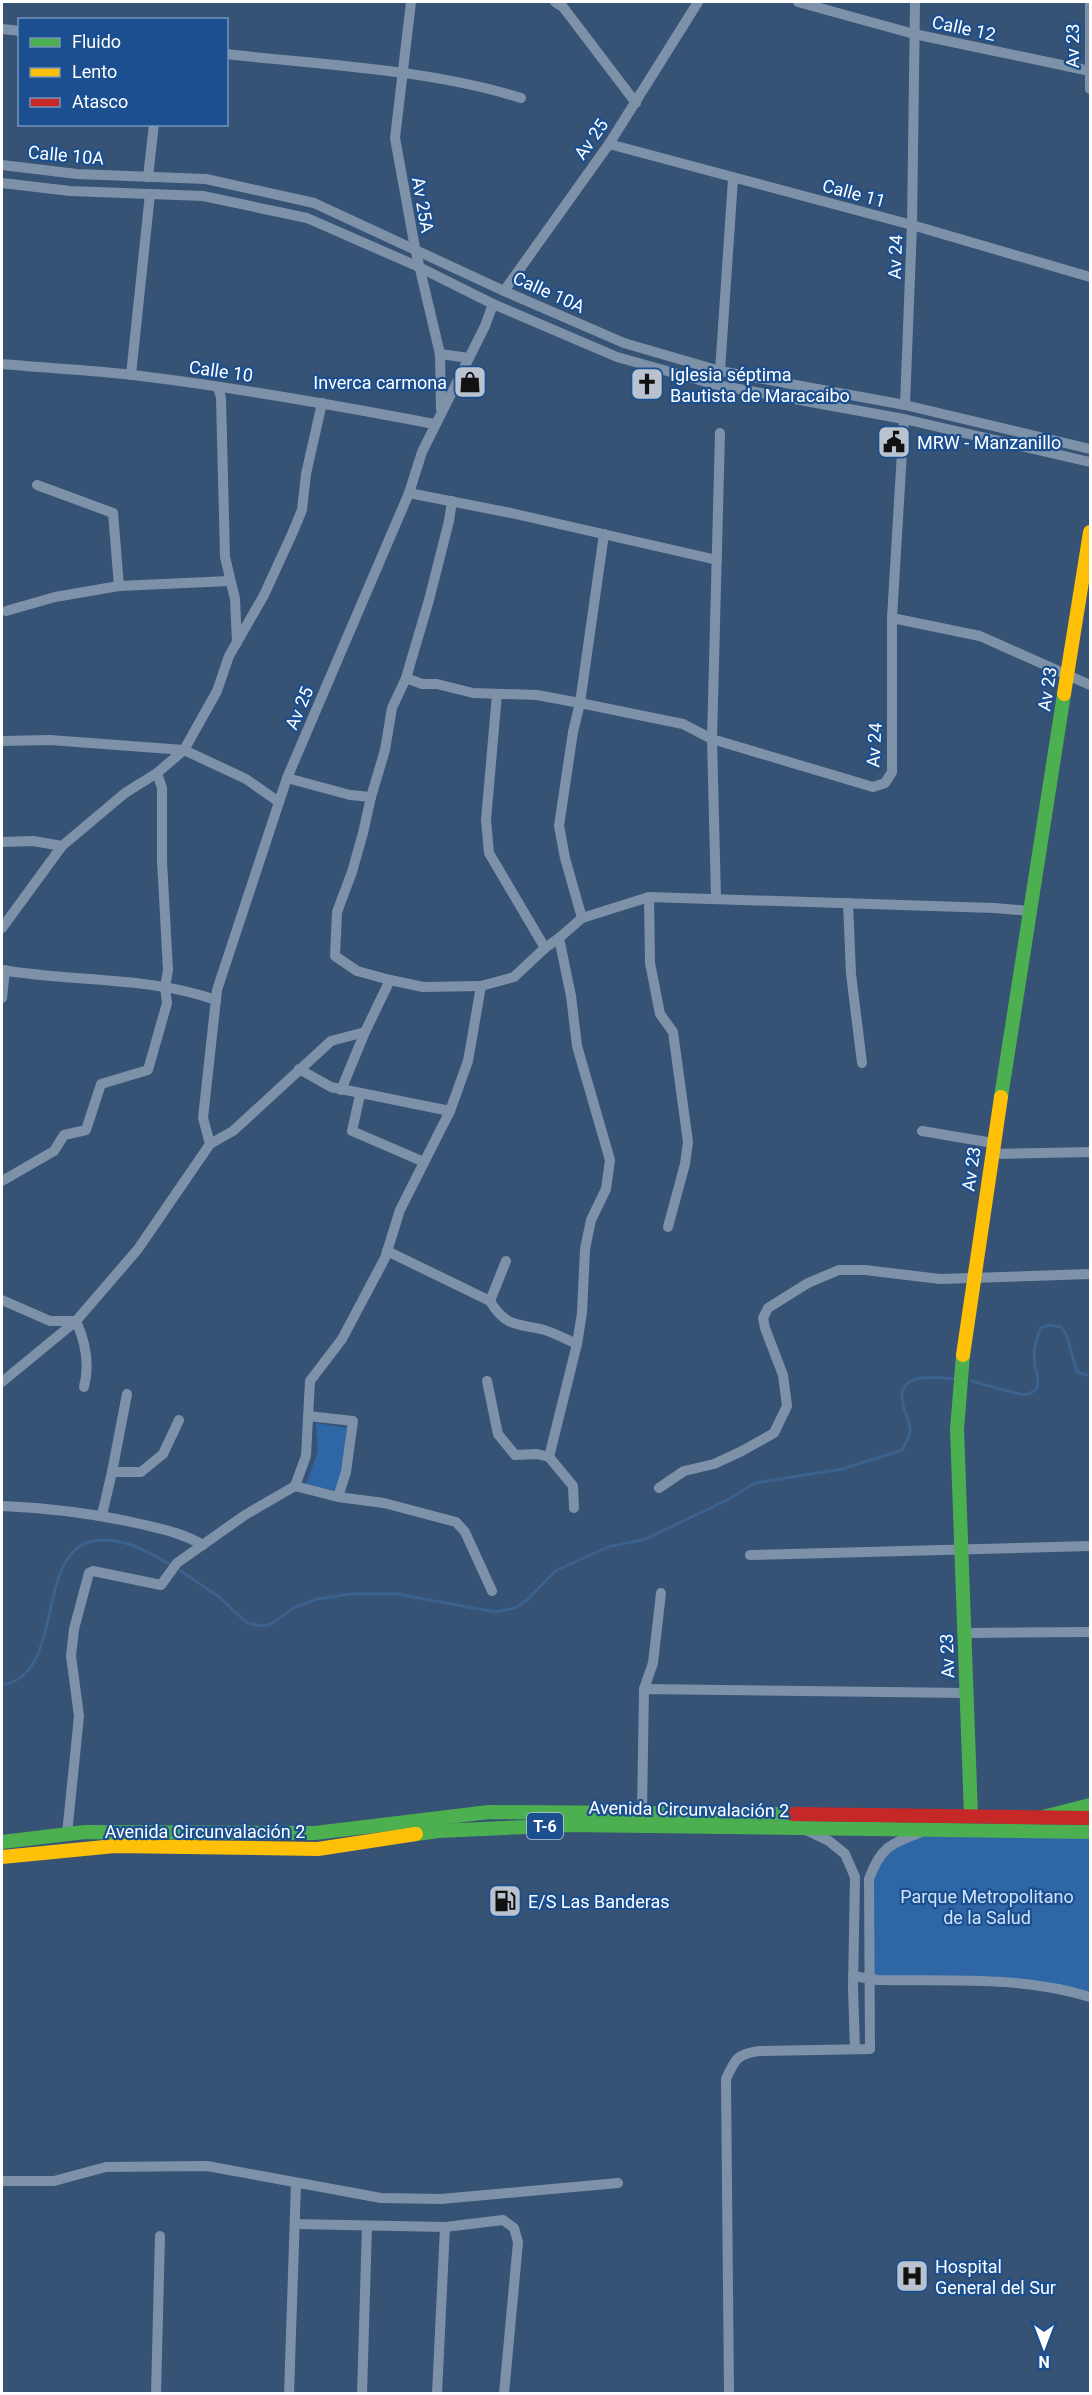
<svg xmlns="http://www.w3.org/2000/svg" width="1092" height="2395" font-family="Roboto,sans-serif">
<style>
.green{fill:#2f66a5}
.lines{fill:none;stroke-linecap:round;stroke-linejoin:round}
.stream{stroke:#3b618d;stroke-width:3}
.street{stroke:#7d92a8;stroke-width:10}
.fast{stroke:#4caf50;stroke-width:14}
.slow{stroke:#ffc107;stroke-width:14}
.jam{stroke:#c62828;stroke-width:14}
.labels{text-anchor:middle;dominant-baseline:central;stroke-width:4.5;stroke-linejoin:round;paint-order:stroke}
.shield{fill:#1b4f8f;stroke:#bbcadd;stroke-width:1.5}
.shield-label{font-size:16px;font-weight:bold;fill:#fff}
.street-label{font-size:18px;fill:#fff;stroke:#1b4f8f}
.poi-label{font-size:18px;fill:#fff;stroke:#1b4f8f;text-anchor:start}
.park-label{font-size:18px;fill:#cfe3fa;stroke:#1b4f8f}
</style>
<rect width="100%" height="100%" fill="#365274"/>
<g class="green">
<path d="M316 1423 347 1428 343 1470 336 1491 306 1484 318 1451Z"/>
<path d="M927 1830 1090 1832V1997L1067 1990 869 1978V1879L877 1857Z"/>
</g>
<g class="lines">
<g class="stream">
<path d="M971 1381 1023 1395C1044 1391 1038 1381 1035 1366 1033 1353 1035 1340 1041 1328L1049 1325 1061 1327 1066 1334 1077 1372 1090 1376"/>
<path d="M181 1571 219 1597 247 1623 262 1626 271 1624 295 1607 317 1599 350 1594H397L495 1612 515 1608 527 1600 555 1571 608 1547 646 1539 731 1498 755 1483 842 1469 902 1450C905 1444 909 1438 910 1432 911 1422 905 1415 903 1405 895 1371 935 1377 955 1379"/>
<path d="M2 1685C76 1673 22 1516 125 1543 141 1547 156 1557 171 1565"/>
</g>
<g class="street">
<path d="M411 2 395 138 415 248 440 354 441 409"/>
<path d="M555 2 563 7 636 103"/>
<path d="M798 2 914 34 1090 71"/>
<path d="M1090 2V89"/>
<path d="M2 29 20 31"/>
<path d="M226 54C322 65 429 69 521 98"/>
<path d="M609 144 912 225 1090 277"/>
<path d="M2 165 77 174 206 179 314 203 504 291 624 343 720 371 905 405 1090 449"/>
<path d="M148 177 154 124"/>
<path d="M2 183 70 191 203 196 307 218 419 267 493 304 617 357 717 385 904 419 1090 462"/>
<path d="M504 291 609 144 698 2"/>
<path d="M440 354 469 358"/>
<path d="M2 364C45 368 90 370 133 375 234 387 334 405 434 424"/>
<path d="M720 371 733 179"/>
<path d="M131 375 150 194"/>
<path d="M218 387 221 398 225 557 235 599 237 643"/>
<path d="M905 405 912 225 915 2"/>
<path d="M37 485 113 513 119 586"/>
<path d="M409 493 511 513 717 560"/>
<path d="M452 501 449 521 429 600 406 678 392 708 385 750 371 797 363 833 352 872 337 912 335 956 357 971 390 980 423 987 481 986"/>
<path d="M6 611 55 597 119 586 229 581"/>
<path d="M892 618 980 636 1090 685"/>
<path d="M406 678 422 684H437L473 693 537 695 580 703 683 724 712 739 873 787 885 783 892 772V618L904 419"/>
<path d="M497 694 486 820 489 853 545 948"/>
<path d="M2 741 50 740 184 750 246 779 279 802"/>
<path d="M287 778 350 795 371 797"/>
<path d="M2 842 33 841 62 846"/>
<path d="M649 897 650 963 660 1014 673 1032 688 1142 685 1164 668 1227"/>
<path d="M716 899 712 739 720 433"/>
<path d="M848 903 851 974 862 1063"/>
<path d="M582 918 565 858 559 826 573 732 580 703 604 534"/>
<path d="M2 928 62 846 125 793 157 773 184 750 217 691 229 656 264 595 292 534 302 510 306 474 322 403"/>
<path d="M2 970C72 982 148 976 216 1000"/>
<path d="M2 998 5 970"/>
<path d="M299 1069 331 1087 450 1111"/>
<path d="M341 1090 365 1032 390 980"/>
<path d="M360 1095 352 1131 424 1162"/>
<path d="M922 1131 993 1143"/>
<path d="M210 1144 203 1118 217 990 287 778 409 493 422 452 485 326 493 304"/>
<path d="M992 1154 1090 1152"/>
<path d="M2 1181 54 1151 64 1135 86 1130 101 1084 148 1070 167 1003 165 987 168 970 162 861V788L157 773"/>
<path d="M387 1251 490 1301 506 1261"/>
<path d="M2 1300 50 1321H76C86 1343 90 1364 84 1387"/>
<path d="M490 1301C505 1326 516 1324 541 1329 553 1332 565 1339 577 1344"/>
<path d="M487 1381 498 1434 515 1455 537 1454 549 1457 573 1486 574 1508"/>
<path d="M2 1382 76 1321 138 1249 210 1144 233 1131 331 1041 365 1032"/>
<path d="M308 1416 353 1421 346 1472 338 1497"/>
<path d="M549 1457 577 1344 582 1313 585 1249 591 1220 606 1189 610 1160 577 1046 571 996 559 938"/>
<path d="M112 1472 127 1394"/>
<path d="M295 1486 306 1456 310 1381 342 1339 385 1258 400 1210 450 1111 468 1061 481 986 514 977 545 948 559 938 582 918 649 897 994 908 1031 911"/>
<path d="M659 1488 684 1471 714 1464 742 1451 774 1433 787 1406 783 1375 765 1328 763 1318 768 1308 808 1283 839 1270H865L940 1279 1090 1274"/>
<path d="M2 1506C51 1508 98 1514 145 1525 166 1530 184 1534 203 1545"/>
<path d="M102 1515 112 1472H141L163 1454 179 1420"/>
<path d="M750 1555 1090 1546"/>
<path d="M965 1633 1090 1632"/>
<path d="M644 1689 653 1663 661 1593"/>
<path d="M642 1812 644 1689 967 1693"/>
<path d="M808 1831 829 1841 845 1854 855 1877 853 1988 855 2049"/>
<path d="M67 1834 79 1716 71 1656 74 1629 89 1573 93 1571 161 1585 177 1563 245 1515 295 1486 338 1497 384 1503 456 1522 465 1532 492 1591"/>
<path d="M853 1976 878 1980C949 1981 1023 1976 1090 1997"/>
<path d="M2 2181H54L106 2167 207 2166 381 2198 441 2199 618 2183"/>
<path d="M295 2224 445 2227 503 2220 514 2228 518 2242 504 2394"/>
<path d="M156 2394 160 2236"/>
<path d="M289 2394 296 2184"/>
<path d="M362 2394 367 2226"/>
<path d="M437 2394 445 2227"/>
<path d="M729 2394 726 2079C735 2059 737 2054 759 2051L870 2049 869 1879C880 1849 889 1844 919 1833"/>
</g>
<g class="fast">
<path d="M1001 1097 1064 694"/>
<path d="M963 1355 957 1429 971 1816"/>
<path d="M1043 1817 1090 1805"/>
<path d="M416 1834 439 1831 570 1825 1090 1832"/>
<path d="M2 1842 85 1832 315 1833 489 1812 793 1814"/>
</g>
<g class="slow">
<path d="M1064 694 1090 532"/>
<path d="M963 1355 1001 1097"/>
<path d="M2 1857 115 1846 318 1849 416 1834"/>
</g>
<path class="jam" d="M793 1814 1090 1818"/>
</g>
<defs>
<symbol id="shop-square" viewBox="-11 -11 22 22"><rect x="-9" y="-9" width="18" height="18" rx="4" fill="#b9c2ce" stroke="#1b4f8f"/><path d="M-5-2.5h2.3a2.7 3.5 0 0 1 5.4 0H5L5.5 6h-11ZM-1.5-2.5h3a1.5 2.3 0 0 0-3 0Z" fill="#111"/></symbol>
<symbol id="church-square" viewBox="-11 -11 22 22"><rect x="-9" y="-9" width="18" height="18" rx="4" fill="#b9c2ce" stroke="#1b4f8f"/><path d="M-1.2-6h2.4v3.5h3.3v2.4h-3.3V6h-2.4V-.1h-3.3v-2.4h3.3Z" fill="#111"/></symbol>
<symbol id="civic-square" viewBox="-11 -11 22 22"><rect x="-9" y="-9" width="18" height="18" rx="4" fill="#b9c2ce" stroke="#1b4f8f"/><path d="M-.6-6.5H3V-4.5H.6V-3L4-1V1h2V6H-6V1h2V-1L-.6-3ZM-1.2 2.5V6h2.4V2.5Z" fill="#111"/></symbol>
<symbol id="fuel-square" viewBox="-11 -11 22 22"><rect x="-9" y="-9" width="18" height="18" rx="4" fill="#b9c2ce" stroke="#1b4f8f"/><path d="M-5.5-6h7V0h2V4h1.3V-2.5L3-4.5l.8-.8L6-3V5H2.5V1h-1V6h-7ZM-4.2-4.7v3.2H.2V-4.7Z" fill="#111"/></symbol>
<symbol id="hospital-square" viewBox="-11 -11 22 22"><rect x="-9" y="-9" width="18" height="18" rx="4" fill="#b9c2ce" stroke="#1b4f8f"/><path d="M-5-5h3v3.5h4V-5h3V5h-3V1.5h-4V5h-3Z" fill="#111"/></symbol>
</defs>
<g fill-rule="evenodd">
<use href="#shop-square" x="451" y="363" width="38" height="38"/>
<use href="#church-square" x="628" y="365" width="38" height="38"/>
<use href="#civic-square" x="875" y="423" width="38" height="38"/>
<use href="#fuel-square" x="486" y="1882" width="38" height="38"/>
<use href="#hospital-square" x="893" y="2257" width="38" height="38"/>
</g>
<g class="labels">
<rect class="shield" x="527" y="1813" width="36" height="26" rx="4.5"/>
<g class="shield-label">
<text x="545" y="1826">T-6</text>
</g>
<g class="street-label">
<text transform="translate(964 28) rotate(12)">Calle 12</text>
<text transform="translate(1072 46) rotate(-90)">Av 23</text>
<text transform="translate(591 139) rotate(-55)">Av 25</text>
<text transform="translate(66 155) rotate(5)">Calle 10A</text>
<text transform="translate(854 193) rotate(15)">Calle 11</text>
<text transform="translate(423 205) rotate(80)">Av 25A</text>
<text transform="translate(895 257) rotate(-88)">Av 24</text>
<text transform="translate(549 292) rotate(24)">Calle 10A</text>
<text transform="translate(221 371) rotate(8)">Calle 10</text>
<text transform="translate(1047 689) rotate(-81)">Av 23</text>
<text transform="translate(299 708) rotate(-67)">Av 25</text>
<text transform="translate(874 745) rotate(-87)">Av 24</text>
<text transform="translate(971 1169) rotate(-82)">Av 23</text>
<text transform="translate(947 1656) rotate(-92)">Av 23</text>
<text transform="translate(689 1809) rotate(1)">Avenida Circunvalación 2</text>
<text x="205" y="1831">Avenida Circunvalación 2</text>
</g>
<g class="poi-label">
<text x="670" y="374">Iglesia séptima<tspan x="670" dy="21">Bautista de Maracaibo</tspan></text>
<text x="447" y="382" text-anchor="end">Inverca carmona</text>
<text x="917" y="442">MRW - Manzanillo</text>
<text x="528" y="1901">E/S Las Banderas</text>
<text x="935" y="2266">Hospital<tspan x="935" dy="21">General del Sur</tspan></text>
</g>
<g class="park-label">
<text x="987" y="1896">Parque Metropolitano<tspan x="987" dy="21">de la Salud</tspan></text>
</g>
</g>
<rect width="1092" height="2395" fill="none" stroke="#ffffff" stroke-width="6"/>
<rect x="18" y="18" width="210" height="108" fill="#1b4f8f" stroke="#7695bc" stroke-width="1.5"/>
<rect x="30" y="38" width="30" height="9" fill="#4caf50" stroke="#7695bc" stroke-width="1.5"/>
<text x="72" y="48" font-size="18" fill="#ffffff">Fluido</text>
<rect x="30" y="68" width="30" height="9" fill="#ffc107" stroke="#7695bc" stroke-width="1.5"/>
<text x="72" y="78" font-size="18" fill="#ffffff">Lento</text>
<rect x="30" y="98" width="30" height="9" fill="#c62828" stroke="#7695bc" stroke-width="1.5"/>
<text x="72" y="108" font-size="18" fill="#ffffff">Atasco</text>
<g transform="translate(1044 2347) rotate(180)" stroke="#1b4f8f" stroke-width="4.5" paint-order="stroke">
<path d="M0-4.5L10 22L0 15L-10 22Z" fill="#ffffff"/>
<text y="-9" font-size="16" font-weight="bold" text-anchor="middle" fill="#ffffff">N</text>
</g>
</svg>
